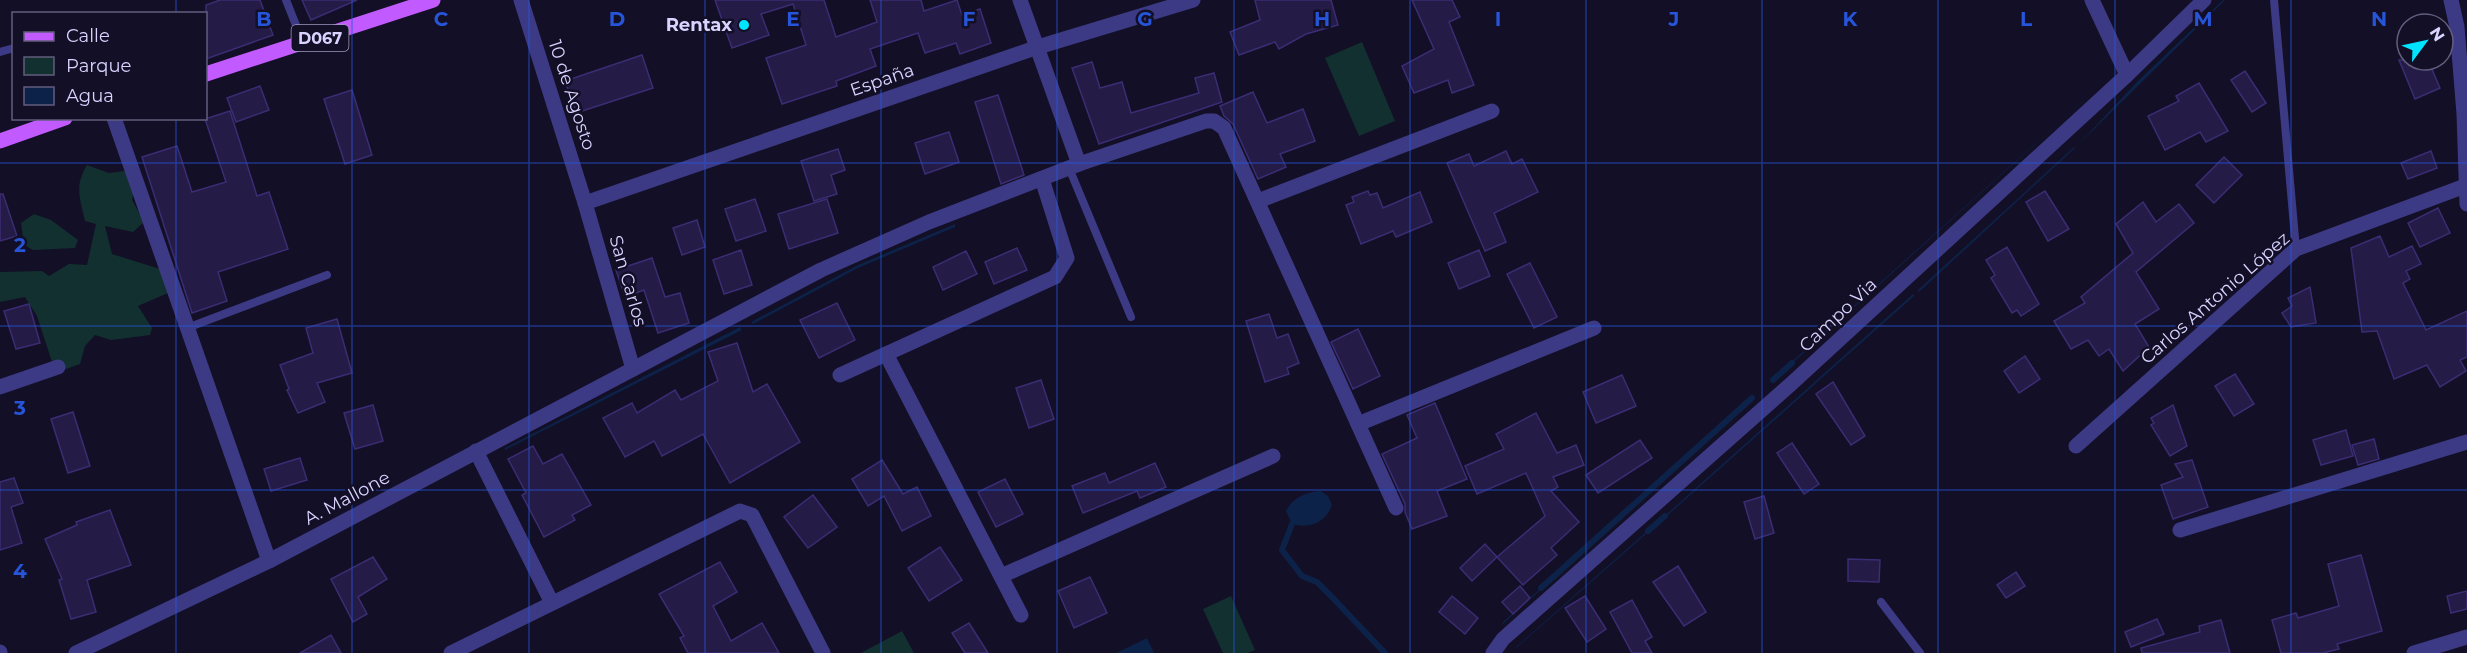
<svg xmlns="http://www.w3.org/2000/svg" width="2467" height="653" font-family="Montserrat,sans-serif">
<style>
.green{fill:#12302f}
.water{fill:#0c2248}
.lines{fill:none;stroke-linecap:round;stroke-linejoin:round}
.stream{stroke:#0c2248;stroke-width:6}
.building{fill:#241b47;stroke:#3b2d73;stroke-width:1.5}
.service{stroke:#3d3a85;stroke-width:8}
.minor{stroke:#3d3a85;stroke-width:15}
.tertiary{stroke:#3d3a85;stroke-width:15}
.primary{stroke:#c25bff;stroke-width:15}
.grid{fill:none;stroke:#2655da;stroke-width:1.5;stroke-opacity:0.55}
.poi-dot{fill:#00e5ff;stroke:#130f26;stroke-width:2}
.labels{text-anchor:middle;dominant-baseline:central;stroke-width:5;stroke-linejoin:round;paint-order:stroke}
.shield{fill:#130f26;stroke:#9e99be;stroke-width:1.5}
.shield-label{font-size:16px;font-weight:bold;fill:#d9d4ff}
.poi-label{font-size:18px;font-weight:bold;fill:#d9d4ff;stroke:#130f26;text-anchor:end}
.street-label{font-size:18px;fill:#d9d4ff;stroke:#130f26}
.grid-label{font-size:20px;text-anchor:middle;font-weight:bold;fill:#2655da;stroke:#130f26;stroke-width:5;stroke-linejoin:round;paint-order:stroke}
</style>
<rect width="100%" height="100%" fill="#130f26"/>
<g class="green">
<path d="M1362 42 1395 121 1359 136 1325 58Z"/>
<path d="M87 165 109 173 132 170 137 176 132 200 144 222 133 232 105 226 112 254 160 269 168 293 138 306 152 328 150 335 111 340 95 335 85 346 80 364 66 369 52 362 37 316 25 297 0 302V272L42 271 49 276 69 264 87 265 96 224 85 221C80 197 74 187 87 165Z"/>
<path d="M34 214 51 220 78 240 75 248 33 250 24 245 21 223Z"/>
<path d="M1231 596 1255 650 1247 653H1223L1203 609Z"/>
<path d="M902 631 914 653H861Z"/>
</g>
<g class="water">
<path d="M2223 0H2225L2076 147 2137 82Z"/>
<path d="M2113 74 1788 367 1787 366Z"/>
<path d="M2074 147 2075 148 1919 292 1918 290Z"/>
<path d="M955 224V227L858 268 753 324 751 322 858 265Z"/>
<path d="M1913 294 1914 296 1660 522 1659 521Z"/>
<path d="M740 327 742 330 505 450V448Z"/>
<path d="M1777 375 1503 624 1502 623Z"/>
<path d="M1321 491 1328 496 1332 505C1326 523 1309 529 1292 524L1286 511C1293 497 1306 492 1321 491Z"/>
<path d="M1654 525 1655 526 1516 648V647Z"/>
<path d="M1147 638 1154 653H1116Z"/>
</g>
<g class="lines">
<g class="stream">
<path d="M1773 380 1792 363"/>
<path d="M1292 524 1282 550 1302 576 1317 582 1330 595 1385 653"/>
<path d="M1648 531 1665 516"/>
<path d="M1541 588 1752 398"/>
</g>
</g>
<g class="building">
<path d="M220 0H260L273 35 206 59V5Z"/>
<path d="M302 0H357L311 20Z"/>
<path d="M715 0H824L836 37 877 22 870 0H921L924 11 957 0 962 15 980 9 991 43 960 54 956 43 925 53 918 33 870 49 876 66 836 81 837 86 782 104 766 58 806 45 793 4 761 14 769 35 732 48Z"/>
<path d="M1255 0H1331L1338 25 1306 34 1279 49 1275 42 1239 55 1230 32 1260 20Z"/>
<path d="M1412 0H1452L1460 17 1449 22 1474 85 1452 93 1448 80 1414 93 1402 66 1434 49Z"/>
<path d="M642 55 653 88 576 113 565 81Z"/>
<path d="M2399 60H2428L2440 88 2415 99Z"/>
<path d="M1092 62 1100 88 1122 82 1131 113 1199 93 1195 78 1214 73 1222 102 1099 144 1072 68Z"/>
<path d="M2245 71 2266 103 2252 112 2231 80Z"/>
<path d="M2199 83 2228 131 2206 142 2200 132 2165 150 2148 116 2179 101 2176 96Z"/>
<path d="M260 86 269 110 236 122 227 98Z"/>
<path d="M352 90 372 155 345 164 324 99Z"/>
<path d="M1253 92 1267 123 1303 109 1315 141 1280 154 1286 167 1258 179 1233 124 1224 116 1220 106Z"/>
<path d="M998 95 1024 175 1001 184 975 102Z"/>
<path d="M230 111 257 196 269 192 288 249 218 272 227 301 192 313 142 157 177 146 192 192 226 182 205 119Z"/>
<path d="M949 132 959 162 925 174 915 143Z"/>
<path d="M838 149 845 170 831 175 837 194 814 201 801 161Z"/>
<path d="M1506 151 1512 164 1522 159 1538 192 1494 213 1506 242 1485 251 1447 163 1469 154 1474 166Z"/>
<path d="M2431 151 2437 168 2408 179 2401 163Z"/>
<path d="M2224 157 2242 175 2214 203 2196 185Z"/>
<path d="M1368 191 1370 195 1377 193 1383 208 1420 192 1432 222 1396 237 1393 231 1361 244 1346 205 1354 202 1352 197Z"/>
<path d="M2045 191 2069 229 2048 241 2026 202Z"/>
<path d="M0 194H3L17 236 0 241Z"/>
<path d="M755 199 766 231 736 241 725 209Z"/>
<path d="M827 199 838 233 789 249 778 214Z"/>
<path d="M2143 202 2156 222 2179 204 2194 223 2136 272 2159 309 2135 324 2149 347 2123 371 2109 349 2099 356 2088 340 2071 349 2054 321 2085 303 2081 297 2133 253 2116 224Z"/>
<path d="M2438 208 2450 233 2420 247 2408 223Z"/>
<path d="M697 220 705 247 682 255 673 228Z"/>
<path d="M2380 236 2389 257 2412 246 2421 264 2406 271 2410 279 2403 283 2426 330 2467 311V357L2460 360 2466 371 2440 387 2427 365 2394 379 2377 331 2362 332 2351 248Z"/>
<path d="M2007 247 2039 304 2021 316 2017 310 2012 313 1991 278 1995 275 1986 260Z"/>
<path d="M1017 248 1027 270 994 284 985 262Z"/>
<path d="M741 250 752 285 724 294 713 260Z"/>
<path d="M1479 250 1490 276 1459 289 1448 263Z"/>
<path d="M966 251 977 274 943 290 933 267Z"/>
<path d="M652 258 665 297 680 293 689 323 658 333 644 290 625 297 616 270Z"/>
<path d="M1530 263 1557 317 1534 328 1507 274Z"/>
<path d="M2310 287 2316 323 2291 327 2282 313 2292 306 2288 298Z"/>
<path d="M837 303 855 340 819 358 800 320Z"/>
<path d="M29 304 40 343 16 349 4 311Z"/>
<path d="M1269 314 1277 338 1288 334 1299 363 1287 368 1289 374 1265 382 1246 321Z"/>
<path d="M337 319 352 373 317 383 325 402 298 413 287 390 289 389 280 365 313 353 306 328Z"/>
<path d="M1358 329 1380 376 1353 389 1331 342Z"/>
<path d="M737 343 753 392 767 384 800 442 730 483 703 434 662 456 654 441 625 457 603 418 632 403 637 413 675 390 681 400 718 381 708 352Z"/>
<path d="M2025 356 2040 379 2019 393 2004 371Z"/>
<path d="M2235 374 2254 404 2234 416 2215 386Z"/>
<path d="M1622 375 1636 406 1596 423 1583 392Z"/>
<path d="M1041 380 1054 419 1029 428 1016 388Z"/>
<path d="M1833 382 1865 436 1851 445 1816 394Z"/>
<path d="M1435 403 1467 479 1437 491 1447 516 1412 529 1405 512V504L1382 454 1417 438 1407 415Z"/>
<path d="M373 405 383 441 355 449 344 413Z"/>
<path d="M2173 405 2187 446 2170 456 2151 425 2154 423 2151 418Z"/>
<path d="M73 412 90 466 68 473 51 419Z"/>
<path d="M1536 413 1557 453 1576 445 1584 465 1553 477 1558 487 1551 491 1579 522 1551 548 1557 555 1523 585 1497 557 1545 516 1526 473 1477 494 1465 466 1504 449 1496 434Z"/>
<path d="M2346 430 2353 456 2321 465 2313 440Z"/>
<path d="M2374 439 2379 459 2358 465 2352 445Z"/>
<path d="M1640 440 1652 458 1598 493 1586 475Z"/>
<path d="M1792 443 1819 484 1804 494 1777 453Z"/>
<path d="M533 446 543 464 562 454 591 505 572 515 575 520 544 537 522 495 526 493 508 459Z"/>
<path d="M300 458 307 480 271 491 264 469Z"/>
<path d="M882 460 903 494 917 487 931 516 902 531 884 496 868 506 852 479Z"/>
<path d="M2192 460 2208 507 2173 519 2161 485 2183 477 2175 464Z"/>
<path d="M1155 463 1166 487 1140 498 1137 491 1083 513 1072 486 1105 473 1109 483Z"/>
<path d="M14 478 23 503 11 507 22 543 0 550V482Z"/>
<path d="M1005 479 1023 514 996 527 978 492Z"/>
<path d="M813 495 837 527 808 548 784 517Z"/>
<path d="M1764 496 1774 533 1755 539 1744 502Z"/>
<path d="M110 510 131 565 87 580 96 612 71 619 59 580 62 579 45 539 77 525 76 522Z"/>
<path d="M1485 544 1497 557 1472 581 1460 568Z"/>
<path d="M940 547 962 580 929 601 908 568Z"/>
<path d="M2361 555 2382 631 2337 644 2339 649 2323 653H2281L2272 620 2296 613 2298 618 2339 606 2328 564Z"/>
<path d="M373 557 387 579 358 597 367 614 353 622 331 579Z"/>
<path d="M1848 559 1880 560 1879 582 1848 581Z"/>
<path d="M720 562 737 592 713 606 731 641 762 623 779 653H688L680 638 684 636 659 594Z"/>
<path d="M1678 566 1706 612 1684 626 1653 582Z"/>
<path d="M2016 572 2025 586 2006 598 1997 585Z"/>
<path d="M1090 577 1107 613 1074 628 1058 591Z"/>
<path d="M1520 586 1530 598 1513 614 1502 602Z"/>
<path d="M2467 591V609L2451 613 2447 596Z"/>
<path d="M1452 596 1478 618 1465 634 1439 612Z"/>
<path d="M1585 596 1606 629 1587 642 1565 608Z"/>
<path d="M1632 600 1652 637 1645 641 1652 653H1632L1610 612Z"/>
<path d="M2157 619 2164 634 2131 647 2125 632Z"/>
<path d="M2221 620 2230 653H2142L2141 648 2200 632 2199 626Z"/>
<path d="M969 623 988 653H965L952 633Z"/>
<path d="M331 635 341 653H300Z"/>
</g>
<g class="lines">
<g class="service">
<path d="M286 0 303 43"/>
<path d="M2274 0 2296 249"/>
<path d="M0 52 14 48"/>
<path d="M1069 168 1131 317"/>
<path d="M187 328 327 275"/>
<path d="M1881 602 1920 653"/>
</g>
<g class="minor">
<path d="M521 0 585 203 633 369"/>
<path d="M1020 0 1079 164"/>
<path d="M2092 0 2127 75"/>
<path d="M114 118 269 561"/>
<path d="M1258 201 1492 111"/>
<path d="M585 203 1038 47 1193 0"/>
<path d="M886 354 1021 615"/>
<path d="M840 375 1055 277 1067 258 1042 179"/>
<path d="M0 387 58 367"/>
<path d="M1358 424 1594 328"/>
<path d="M2076 446 2296 249 2465 186"/>
<path d="M476 451 552 603"/>
<path d="M2180 530 2467 442"/>
<path d="M1001 576 1273 456"/>
<path d="M0 652V653"/>
<path d="M76 653 269 561 821 270 929 222 1079 164 1206 121H1214L1224 128 1396 508"/>
<path d="M451 653 740 511 752 515 823 653"/>
<path d="M2414 653 2467 637"/>
</g>
<g class="tertiary">
<path d="M2451 0 2457 27 2464 114 2467 204"/>
<path d="M1493 653 1503 639 1791 384 2127 75 2204 0"/>
</g>
<g class="primary">
<path d="M206 74 433 0"/>
<path d="M0 141 65 118"/>
</g>
</g>
<path class="grid" d="M176 0V14M352 0V653M529 0V653M705 0V653M881 0V653M1057 0V653M1234 0V653M1410 0V653M1586 0V653M1762 0V653M1938 0V653M2115 0V653M2291 0V653M176 118V653M0 163H2467M0 326H2467M0 490H2467"/>
<circle class="poi-dot" cx="744" cy="25" r="6"/>
<g class="labels">
<rect class="shield" x="291.5" y="25" width="57" height="26" rx="4.5"/>
<g class="shield-label">
<text x="320" y="38">D067</text>
</g>
<g class="poi-label">
<text x="732" y="25">Rentax</text>
</g>
<g class="street-label">
<text transform="translate(882 80) rotate(-19)">España</text>
<text transform="translate(572 95) rotate(72)">10 de Agosto</text>
<text transform="translate(628 281) rotate(74)">San Carlos</text>
<text transform="translate(2215 298) rotate(-41)">Carlos Antonio López</text>
<text transform="translate(1838 315) rotate(-43)">Campo Via</text>
<text transform="translate(347 498) rotate(-28)">A. Mallone</text>
</g>
</g>
<g class="grid-label">
<text x="264" y="26">B</text>
<text x="441" y="26">C</text>
<text x="617" y="26">D</text>
<text x="793" y="26">E</text>
<text x="969" y="26">F</text>
<text x="1145" y="26">G</text>
<text x="1322" y="26">H</text>
<text x="1498" y="26">I</text>
<text x="1674" y="26">J</text>
<text x="1850" y="26">K</text>
<text x="2026" y="26">L</text>
<text x="2203" y="26">M</text>
<text x="2379" y="26">N</text>
<text x="20" y="252">2</text>
<text x="20" y="415">3</text>
<text x="20" y="578">4</text>
</g>
<rect x="12" y="12" width="195" height="108" fill="#130f26" stroke="#625e7d" stroke-width="1.5"/>
<rect x="24" y="32" width="30" height="9" fill="#c25bff" stroke="#625e7d" stroke-width="1.5"/>
<text x="66" y="42" font-size="18" fill="#d9d4ff">Calle</text>
<rect x="24" y="57" width="30" height="18" fill="#12302f" stroke="#625e7d" stroke-width="1.5"/>
<text x="66" y="72" font-size="18" fill="#d9d4ff">Parque</text>
<rect x="24" y="87" width="30" height="18" fill="#0c2248" stroke="#625e7d" stroke-width="1.5"/>
<text x="66" y="102" font-size="18" fill="#d9d4ff">Agua</text>
<g transform="translate(2425 42) rotate(57)"><circle r="28" fill="#130f26" stroke="#625e7d" stroke-width="1.5"/>
<path d="M0-4.5L10 22L0 15L-10 22Z" fill="#00e5ff"/>
<text y="-9" font-size="16" font-weight="bold" text-anchor="middle" fill="#d9d4ff">N</text>
</g>
</svg>
